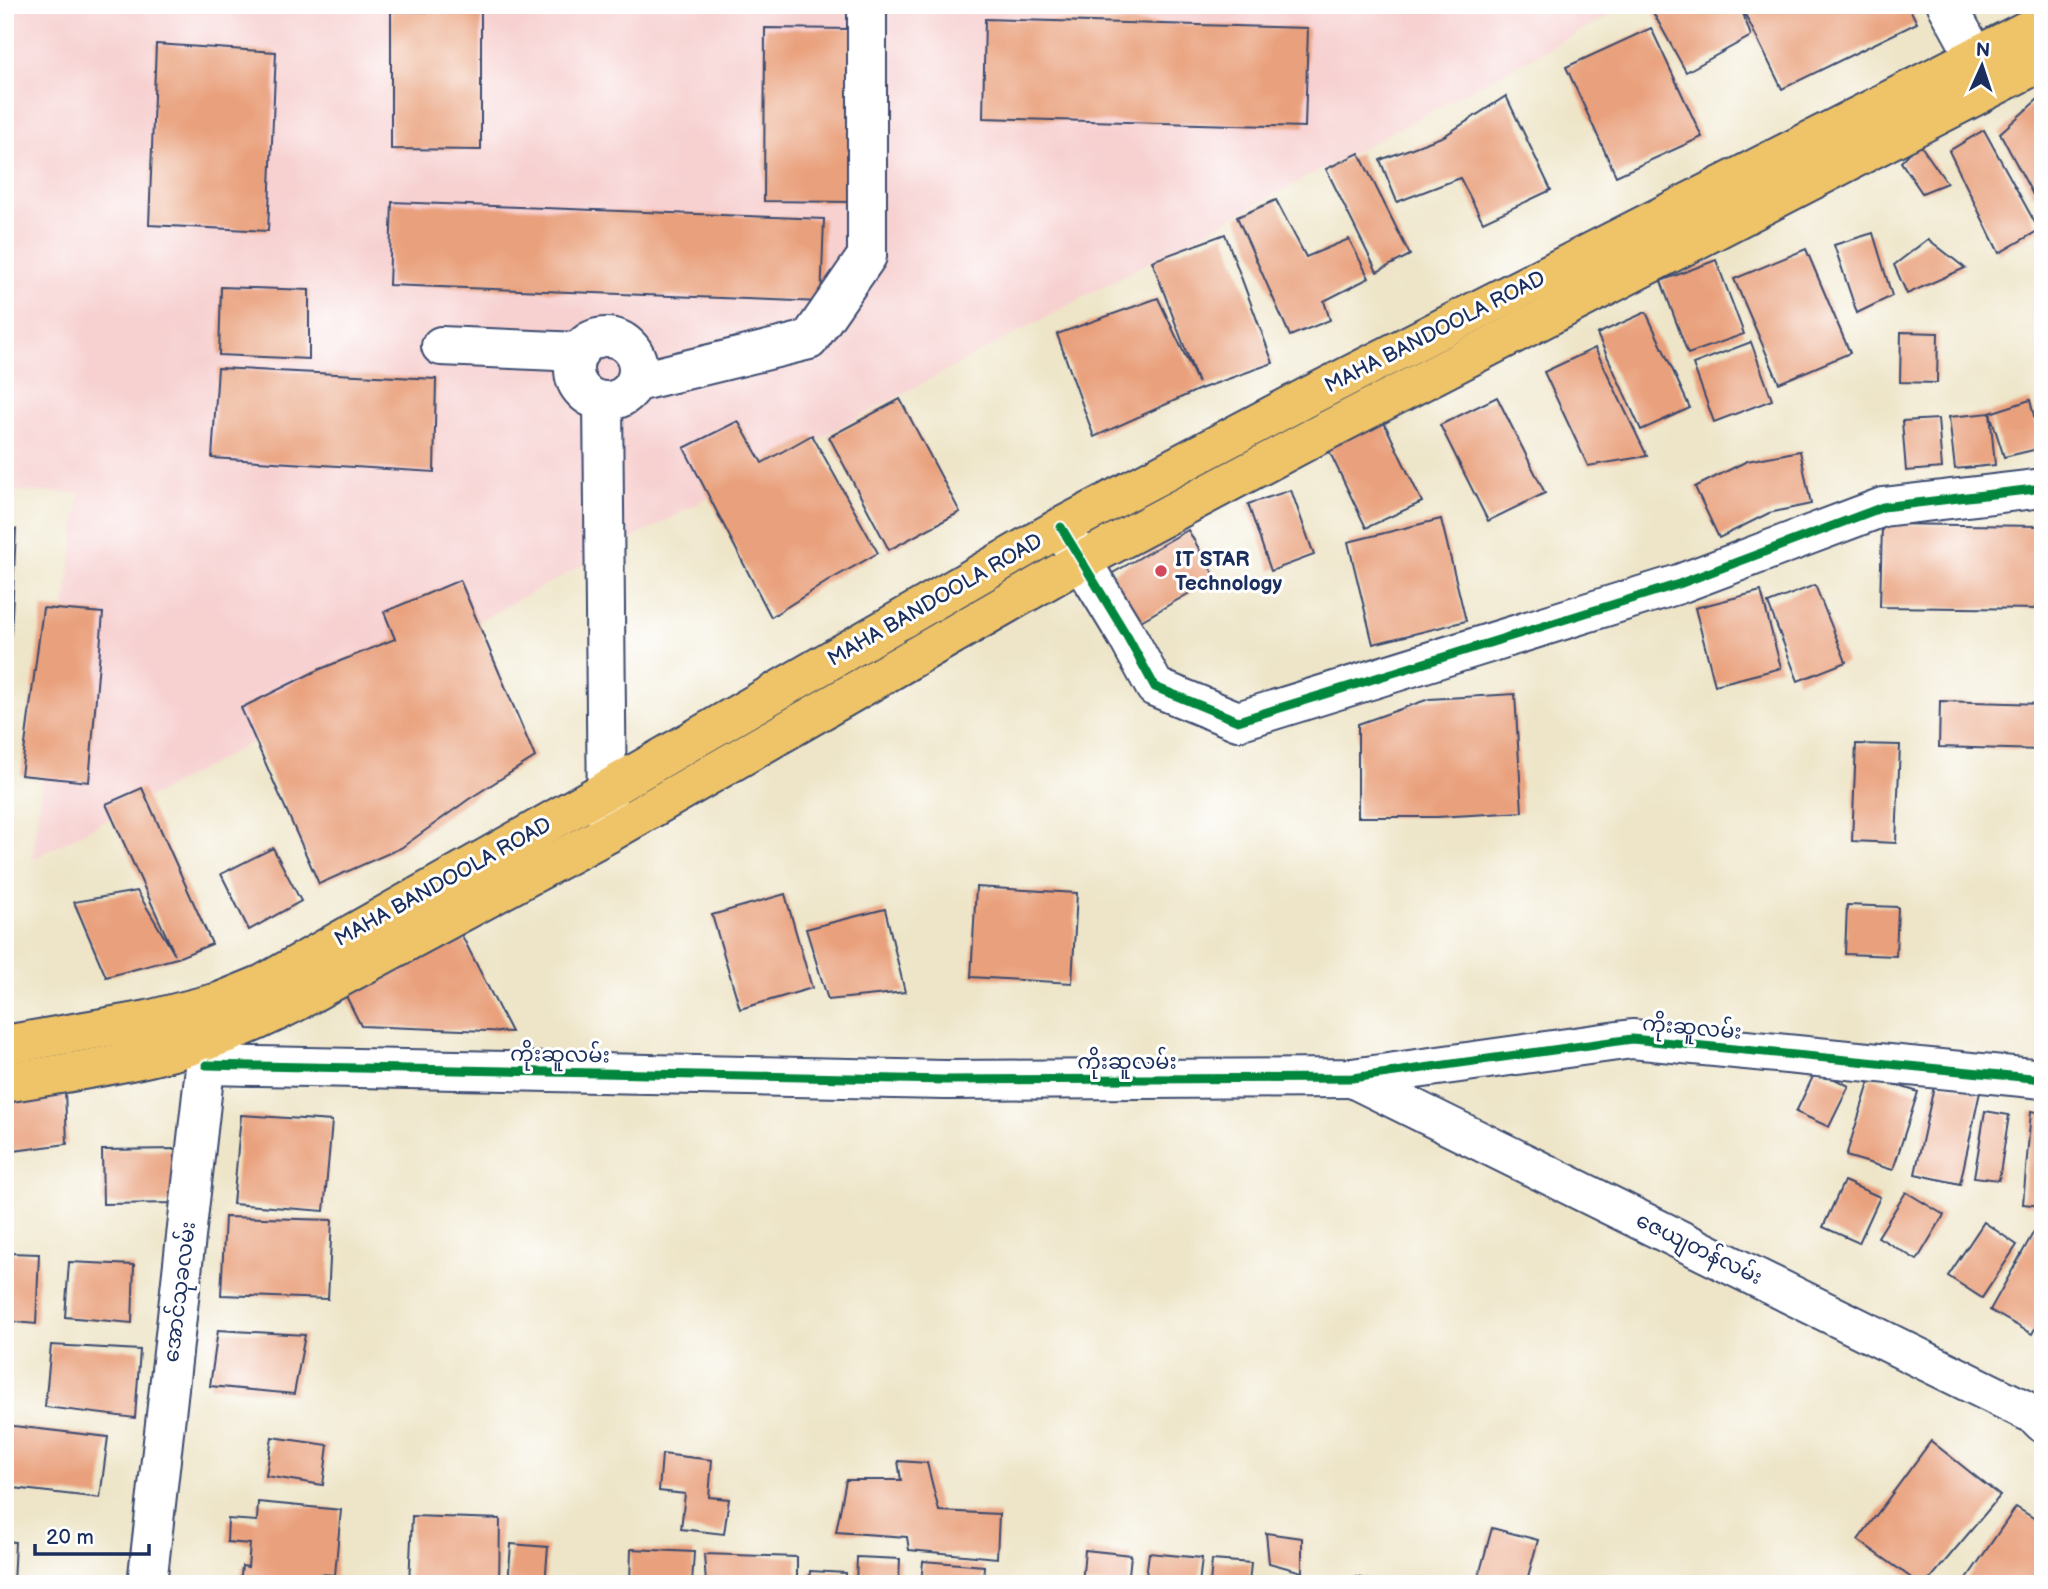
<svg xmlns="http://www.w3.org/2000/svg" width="2048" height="1589" font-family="'Balsamiq Sans','Noto Sans Myanmar',sans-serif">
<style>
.built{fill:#f7d0d0}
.building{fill:#e9a07b}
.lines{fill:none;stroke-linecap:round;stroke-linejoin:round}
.minor-casing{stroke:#3b4a6e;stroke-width:42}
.major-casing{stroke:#3b4a6e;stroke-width:42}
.minor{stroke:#fff;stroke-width:38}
.major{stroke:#efc469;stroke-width:38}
.cycleway-casing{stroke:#fff;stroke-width:13}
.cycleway{stroke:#00873e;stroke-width:9}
.poi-dot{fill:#d1495b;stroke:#fff;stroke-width:2.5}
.labels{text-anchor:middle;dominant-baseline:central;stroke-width:6;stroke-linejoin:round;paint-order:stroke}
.street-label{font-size:21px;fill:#1b2f5e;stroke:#fff}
.poi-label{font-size:21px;font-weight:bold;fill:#1b2f5e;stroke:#fff;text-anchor:start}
</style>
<rect width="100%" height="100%" fill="#fff"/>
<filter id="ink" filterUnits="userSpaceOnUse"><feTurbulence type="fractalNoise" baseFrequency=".0143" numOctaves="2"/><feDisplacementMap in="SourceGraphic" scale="14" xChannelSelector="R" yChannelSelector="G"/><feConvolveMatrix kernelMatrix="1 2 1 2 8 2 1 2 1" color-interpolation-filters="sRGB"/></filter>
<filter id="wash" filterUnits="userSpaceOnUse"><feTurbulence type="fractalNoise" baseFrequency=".00686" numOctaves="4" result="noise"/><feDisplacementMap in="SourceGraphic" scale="28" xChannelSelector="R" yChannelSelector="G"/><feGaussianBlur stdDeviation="1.57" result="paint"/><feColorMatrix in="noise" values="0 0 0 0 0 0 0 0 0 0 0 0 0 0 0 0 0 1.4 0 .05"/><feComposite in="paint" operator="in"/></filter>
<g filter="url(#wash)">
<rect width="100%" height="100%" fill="#eee5c8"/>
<path class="built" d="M5 5H1629L32 860 80 493 5 491Z"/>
<g id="blocks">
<g class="building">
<path d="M126 5H200V10L125 7Z"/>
<path d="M1649 5H1740L1751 36 1686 72Z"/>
<path d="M1747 5H1908L1917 23 1782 89 1742 8Z"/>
<path d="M391 11 481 12V150L391 149Z"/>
<path d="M985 19 1308 28 1305 127 983 118Z"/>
<path d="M765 28 854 29 852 202 764 201Z"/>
<path d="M1651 28 1702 137 1616 176 1566 67Z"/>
<path d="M156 44 276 52 268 231 149 225Z"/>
<path d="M1506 96 1551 190 1483 222 1460 178 1397 202 1380 160 1444 136Z"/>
<path d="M2038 99 2043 108V190L2033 195 2000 133Z"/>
<path d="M1984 130 2039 230 1999 253 1949 151Z"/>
<path d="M1919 143 1947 183 1922 193 1901 162Z"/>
<path d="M1359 153 1410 255 1377 272 1326 169Z"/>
<path d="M1276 200 1306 257 1349 239 1369 278 1324 301 1330 320 1290 336 1237 217Z"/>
<path d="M392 202 824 219 821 302 389 285Z"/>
<path d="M1873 233 1892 296 1857 313 1834 245Z"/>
<path d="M1225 234 1273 363 1200 389 1094 437 1057 334 1158 298 1198 383 1152 261Z"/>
<path d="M1928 239 1965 268 1907 294 1894 265Z"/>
<path d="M1806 249 1850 353 1779 383 1734 279Z"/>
<path d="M1716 260 1744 334 1688 354 1661 281Z"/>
<path d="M221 287 309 290V359L219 355Z"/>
<path d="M1646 312 1690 408 1641 430 1597 334Z"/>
<path d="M1901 332 1938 333 1937 383 1900 382Z"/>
<path d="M1751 342 1772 400 1714 422 1693 364Z"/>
<path d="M1595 348 1647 456 1588 466 1544 372Z"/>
<path d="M218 368 436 379 434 472 212 458Z"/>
<path d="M1497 397 1545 493 1488 521 1440 425Z"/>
<path d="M900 399 960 512 889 550 829 437Z"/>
<path d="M2030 400 2042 448 2004 457 1990 413Z"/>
<path d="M1379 412 1422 502 1366 528 1323 438Z"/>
<path d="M1990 413 1995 465 1955 469 1949 417Z"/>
<path d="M1938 419 1942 468 1906 471 1902 421Z"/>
<path d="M738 421 762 463 812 435 878 553 828 581 771 617 684 448Z"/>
<path d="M1800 451 1811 504 1769 513 1719 538 1695 487 1747 461Z"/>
<path d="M1291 490 1314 555 1271 571 1248 504Z"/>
<path d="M1441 519 1466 621 1373 644 1348 542Z"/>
<path d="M1882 524 2043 526V609L1880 607Z"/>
<path d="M5 529H16L11 637H5Z"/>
<path d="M1188 530 1216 578 1139 622 1111 574Z"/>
<path d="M460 580 535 757 469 799 401 848 319 884 241 708 318 670 395 639 384 612Z"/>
<path d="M1815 585 1846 662 1798 681 1768 603Z"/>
<path d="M1761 591 1781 668 1715 685 1695 608Z"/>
<path d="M43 608 103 613 89 782 21 775Z"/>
<path d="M1515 694 1522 812 1437 817H1358V724L1429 699Z"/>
<path d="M1940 701 2043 704V750L1939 747Z"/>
<path d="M1856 744 1900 745 1896 843 1852 841Z"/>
<path d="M142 788 212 944 177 958 106 977 74 902 137 891 175 955 106 804Z"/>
<path d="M273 848 301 901 249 930 221 874Z"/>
<path d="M976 887 1077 893 1072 983 971 977Z"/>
<path d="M785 894 812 988 740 1009 712 915Z"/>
<path d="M1847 905 1898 907 1896 956 1845 954Z"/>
<path d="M885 909 905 992 828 1000 806 929Z"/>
<path d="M457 926 511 1032 361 1026 340 984Z"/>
<path d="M1816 1070 1849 1086 1829 1127 1796 1112Z"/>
<path d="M1871 1077 1918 1092 1893 1170 1846 1156Z"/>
<path d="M1935 1082 1980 1092 1960 1184 1915 1174Z"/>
<path d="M65 1090 67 1144 6 1152 5 1096Z"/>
<path d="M1985 1111 2009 1115 1999 1180 1974 1177Z"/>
<path d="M2031 1111 2043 1113V1206L2023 1204Z"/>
<path d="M241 1115 332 1121 324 1211 233 1204Z"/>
<path d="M177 1149 178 1203 103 1204 102 1150Z"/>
<path d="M1844 1181 1880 1197 1859 1243 1823 1227Z"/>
<path d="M1906 1192 1944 1215 1917 1260 1878 1237Z"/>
<path d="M225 1217 332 1220 328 1299 221 1295Z"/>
<path d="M1984 1222 2017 1245 1982 1298 1948 1276Z"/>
<path d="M2037 1226 2043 1229V1314L2032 1334 1990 1310Z"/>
<path d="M10 1253 39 1254 36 1324 5 1321V1290Z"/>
<path d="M69 1262 134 1265 132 1323 65 1317Z"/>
<path d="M218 1330 305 1335 294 1394 210 1386Z"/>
<path d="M51 1345 140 1350 135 1418 45 1407Z"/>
<path d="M5 1425 108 1437 100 1498 5 1487Z"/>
<path d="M272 1437 328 1445 323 1485 266 1476Z"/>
<path d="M1931 1441 2000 1496 1926 1584H1920L1858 1540Z"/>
<path d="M662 1454 712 1460 709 1497 729 1499 724 1534 681 1529 685 1494 659 1491Z"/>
<path d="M898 1461 927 1463 939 1511 999 1514 997 1558 909 1550 907 1537 836 1532 846 1480H901Z"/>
<path d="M258 1502 341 1510 335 1575 319 1574 337 1576 336 1584H240L242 1566 248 1567 250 1544 227 1542 228 1519 257 1521Z"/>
<path d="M2016 1507 2043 1524V1581L2041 1584H1963Z"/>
<path d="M412 1516 500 1519 499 1584H409Z"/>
<path d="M1492 1528 1538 1540 1526 1584H1512L1479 1575Z"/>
<path d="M1266 1533 1302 1538V1572L1269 1563Z"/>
<path d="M5 1541 15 1542 13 1584H5Z"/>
<path d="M511 1544 548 1547 545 1584H508Z"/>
<path d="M631 1549 694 1552 692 1584H630Z"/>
<path d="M1085 1550 1131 1555 1128 1584H1082Z"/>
<path d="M1149 1553 1202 1558 1199 1584H1145Z"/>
<path d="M704 1554 797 1557V1584H706Z"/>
<path d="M857 1557 900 1559 899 1584H856Z"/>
<path d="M1212 1560 1251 1563 1249 1584H1210Z"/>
<path d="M923 1561 984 1566 983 1584H921Z"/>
<path d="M810 1571 846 1573V1584H809Z"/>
<path d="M1356 1577 1384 1583 1383 1584H1354Z"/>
</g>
</g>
</g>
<g filter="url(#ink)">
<use href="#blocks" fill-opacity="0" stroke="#3b4a6e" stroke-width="2"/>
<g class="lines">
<defs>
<g id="minor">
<path d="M1947 5 1975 56"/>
<circle cx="606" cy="369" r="32"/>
<path d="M441 346 579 352"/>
<path d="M636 382 809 340 867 256V5"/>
<path d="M603 401 607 818"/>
<path d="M1064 532 1127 636 1155 687 1238 721 1679 584 1883 507 2043 488"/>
<path d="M206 1065 945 1080 1352 1078 1632 1039 2043 1079"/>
<path d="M1352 1078 2035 1415 2043 1423"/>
<path d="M147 1584 208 1041"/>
</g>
<g id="major">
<path d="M5 1045 148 1020 219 1002 263 984 608 789 1061 527 1307 397 2043 22"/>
<path d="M5 1083C53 1075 101 1068 149 1057 212 1043 272 1017 328 984L607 834 1081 561 1322 433 2043 61"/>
</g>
</defs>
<use href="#minor" class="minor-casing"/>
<use href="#major" class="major-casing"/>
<use href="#minor" class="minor"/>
<use href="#major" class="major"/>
<defs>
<g id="cycleway">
<path d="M1061 527 1127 636 1155 687 1238 721 1679 584 1883 507 2043 488"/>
<path d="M206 1065 945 1080 1352 1078 1632 1039 2043 1079"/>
</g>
</defs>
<use href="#cycleway" class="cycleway-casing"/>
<use href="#cycleway" class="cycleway"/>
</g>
</g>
<circle class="poi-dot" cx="1161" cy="571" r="7"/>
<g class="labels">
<g class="street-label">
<text transform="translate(1435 332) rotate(-27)">MAHA BANDOOLA ROAD</text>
<text transform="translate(935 600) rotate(-30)">MAHA BANDOOLA ROAD</text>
<text transform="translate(443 882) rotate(-29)">MAHA BANDOOLA ROAD</text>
<text transform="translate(1692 1028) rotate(5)">ကိုးဆူလမ်း</text>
<text transform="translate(560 1055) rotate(1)">ကိုးဆူလမ်း</text>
<text x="1127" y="1062">ကိုးဆူလမ်း</text>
<text transform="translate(1699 1249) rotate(26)">ဇေယျတန်လမ်း</text>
<text transform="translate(180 1292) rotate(-83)">အောင်သုခလမ်း</text>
</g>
<g class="poi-label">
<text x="1175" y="559">IT STAR<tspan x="1175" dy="24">Technology</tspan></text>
</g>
</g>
<rect width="2048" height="1589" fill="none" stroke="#fff" stroke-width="28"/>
<g transform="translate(1982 66) rotate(3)" stroke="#ffffff" stroke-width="5" paint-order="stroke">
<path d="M0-5L12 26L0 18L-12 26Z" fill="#1b2f5e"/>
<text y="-10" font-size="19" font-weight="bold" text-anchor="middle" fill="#1b2f5e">N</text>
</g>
<path d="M35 1544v10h114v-10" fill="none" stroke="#1b2f5e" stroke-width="3.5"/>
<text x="46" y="1544" font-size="21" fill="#1b2f5e" stroke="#ffffff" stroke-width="5" paint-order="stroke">20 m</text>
</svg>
